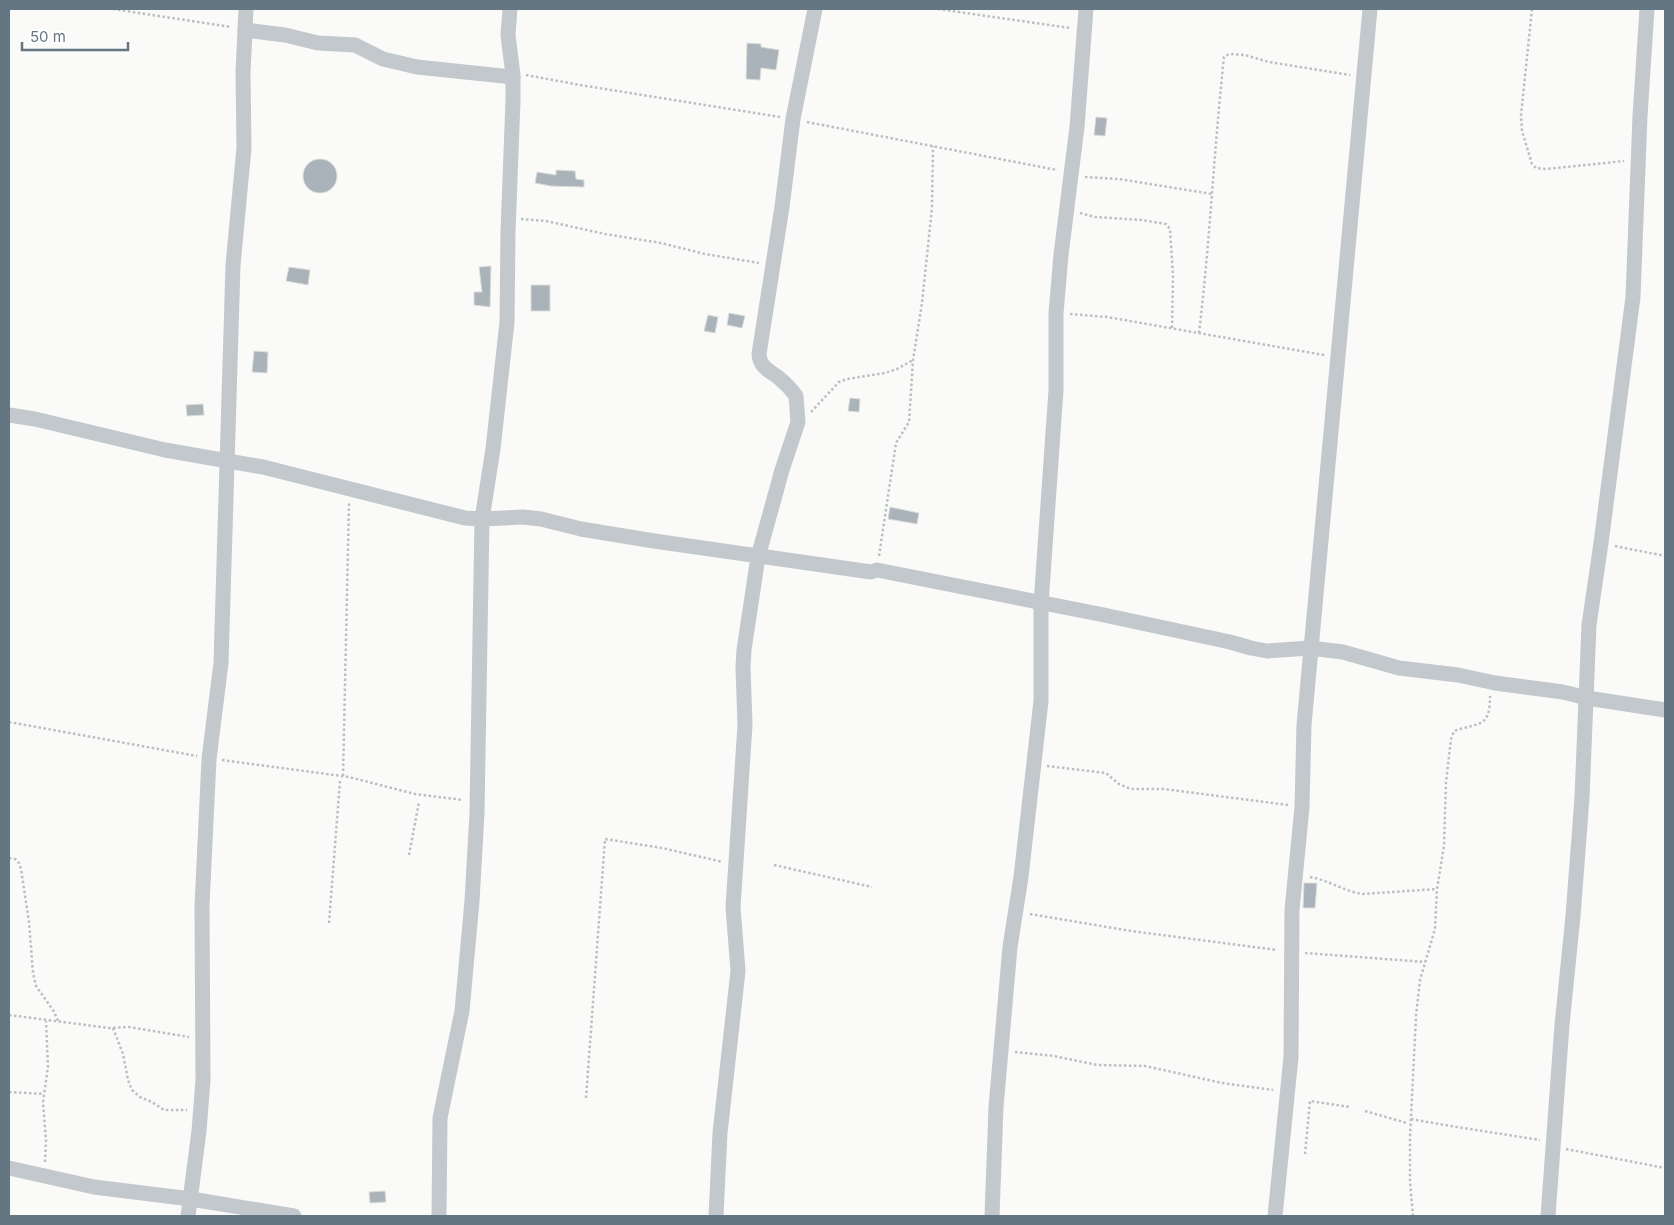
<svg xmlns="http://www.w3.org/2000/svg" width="1674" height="1225" font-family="Inter,sans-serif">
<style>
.building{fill:#aab3b9;stroke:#dcdcda}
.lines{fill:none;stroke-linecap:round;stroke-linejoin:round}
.path{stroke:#bbbfc2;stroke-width:2.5;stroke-dasharray:2.5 2.5;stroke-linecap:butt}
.street{stroke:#c3c8cc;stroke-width:15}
</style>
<rect width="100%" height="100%" fill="#fafaf8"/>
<g class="building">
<path d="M747 43 761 44V47L779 50 776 70 761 68 760 80 746 79Z"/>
<path d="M1096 117 1107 118 1105 136 1094 135Z"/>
<circle cx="320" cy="176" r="17"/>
<path d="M556 170 575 171 576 179 584 180V187L551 186 535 183 537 172 556 175Z"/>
<path d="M491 266 490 307 474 305V292H482L479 267Z"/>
<path d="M289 267 310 270 308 285 286 281Z"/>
<rect x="531" y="285" width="19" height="26"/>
<path d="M729 313 745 316 742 328 727 325Z"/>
<path d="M708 315 718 317 715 333 704 331Z"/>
<path d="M254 351 268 352 267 373 252 372Z"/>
<path d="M850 398 860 399 859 412 848 411Z"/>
<path d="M203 404 204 415 187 416 186 405Z"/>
<path d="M890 507 919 513 917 524 888 519Z"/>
<path d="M1304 883H1317L1315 908H1303Z"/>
<path d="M385 1191 386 1202 370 1203 369 1192Z"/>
</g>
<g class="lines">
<g class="path">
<path d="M113 9 231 27"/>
<path d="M938 9 1070 28"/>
<path d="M1532 9 1521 115 1522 131 1532 164 1536 168 1545 169 1624 161"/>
<path d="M526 75 580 85 780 117"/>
<path d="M807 122 1057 170"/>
<path d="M1085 177 1119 179 1212 194"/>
<path d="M1080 213 1095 217 1142 220 1166 224 1170 229 1173 276 1172 329"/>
<path d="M521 219 546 221 605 234 661 243 705 254 759 263"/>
<path d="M1070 314 1107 317 1324 355"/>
<path d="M1199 333C1210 241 1214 149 1224 57L1229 54 1245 55 1269 62 1350 75"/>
<path d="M811 412 839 382 847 379 885 373 897 369 913 360"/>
<path d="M1615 546 1665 556"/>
<path d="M879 556 896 443 909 422 913 360 922 303 932 208 933 146"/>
<path d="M9 722 197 756"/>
<path d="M222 760 349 777 415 794 463 800"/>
<path d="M1047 766 1106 773 1119 784 1131 789H1164L1288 805"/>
<path d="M343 776 349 503"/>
<path d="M409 855 419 802"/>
<path d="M9 858 15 859 19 863 21 869 29 922 33 973 36 986 53 1010 59 1023"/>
<path d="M774 865 872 887"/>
<path d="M1310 877C1328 880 1344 891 1362 894L1437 889"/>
<path d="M1030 914 1131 931 1277 950"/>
<path d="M329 923 340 781"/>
<path d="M1305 953 1425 962"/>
<path d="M9 1015 109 1028 129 1027 189 1037"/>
<path d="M113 1028 123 1054 128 1080 132 1090 140 1097 152 1102 164 1110H187"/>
<path d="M1015 1052 1054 1056 1098 1065 1145 1066 1222 1083 1273 1090"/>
<path d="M9 1092 44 1094"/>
<path d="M586 1098 605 839 662 848 723 862"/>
<path d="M1365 1111 1407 1123"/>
<path d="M1411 1119C1454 1127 1496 1133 1540 1140"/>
<path d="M1566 1149 1665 1168"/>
<path d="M1305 1154 1310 1101 1350 1107"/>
<path d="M45 1162 46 1140 43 1102 48 1067 46 1021"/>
<path d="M1413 1216 1410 1181V1137L1416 1016 1420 980 1435 929 1437 889 1444 846 1446 782 1451 739 1454 731C1479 722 1490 729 1490 696"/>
</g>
<g class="street">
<path d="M245 30 285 35 318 43 355 45 383 59 417 67 513 77"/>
<path d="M9 415 35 419 165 450 263 467 465 518 482 519 523 517 541 519 581 529 654 541 871 572 877 570 1104 615 1230 642 1251 648 1267 651 1310 648 1343 652 1399 668 1458 675 1495 683 1563 692 1587 698 1665 710"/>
<path d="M9 1168 94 1187 191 1199 294 1216"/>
<path d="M188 1216 199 1131 203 1080 202 906 209 759 221 663 233 265 244 148 243 72 246 9"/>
<path d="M439 1216 440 1118 462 1011 472 901 477 813 482 519 493 449 507 322 508 232 513 100V75L508 35 510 9"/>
<path d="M716 1216 720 1133 738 971 733 907 745 725 743 667 744 650 758 557 782 470 798 422 796 396C791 389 785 383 779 378 769 370 760 368 759 354L782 207 793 119 815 9"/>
<path d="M992 1216 996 1107 1010 947 1021 877 1041 701V604L1056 390V313L1061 255 1077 127 1086 9"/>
<path d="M1275 1216 1291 1057 1292 910 1302 807 1304 725 1370 9"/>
<path d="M1548 1216 1562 1025 1573 916 1582 798 1589 625 1601 543 1633 297 1640 116 1647 9"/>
</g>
</g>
<rect width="1674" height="1225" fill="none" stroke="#657683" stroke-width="20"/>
<path d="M22 42v8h106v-8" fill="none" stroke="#657683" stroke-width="2.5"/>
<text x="30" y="42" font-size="15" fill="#657683" stroke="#ffffff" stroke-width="4" paint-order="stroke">50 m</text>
</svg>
